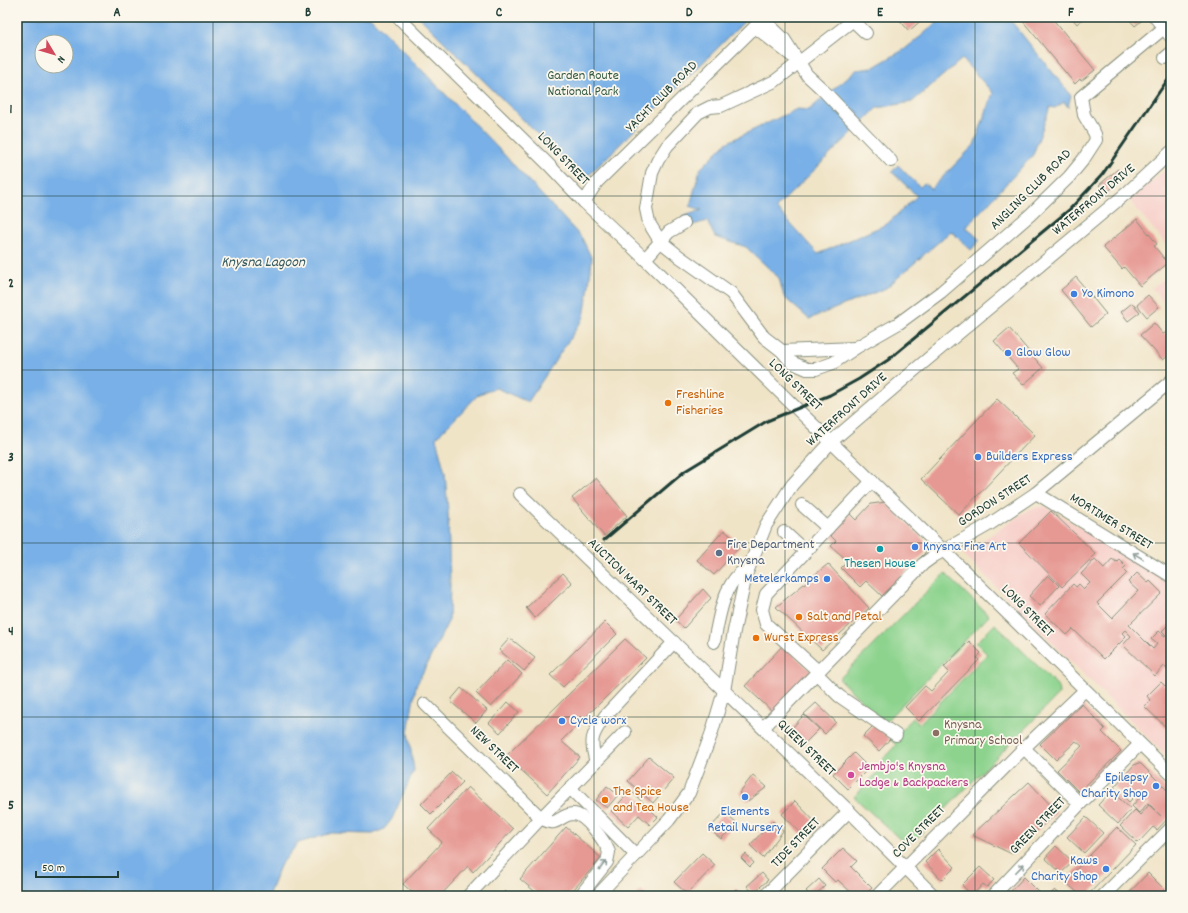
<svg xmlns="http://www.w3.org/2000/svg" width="1188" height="913" font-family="Dekko,sans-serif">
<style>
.built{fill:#f7d0ca}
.green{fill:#8dd38e;stroke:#568861}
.water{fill:#78b0e7;stroke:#4c768e;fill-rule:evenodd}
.building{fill:#e69893}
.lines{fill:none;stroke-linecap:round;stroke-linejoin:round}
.minor-casing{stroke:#88907e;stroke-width:14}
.minor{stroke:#fff;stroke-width:12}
.rail{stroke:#1f3d34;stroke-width:3}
.oneway{stroke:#8f9e9a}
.grid{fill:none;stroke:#1f3d34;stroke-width:1;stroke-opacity:0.55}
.shop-dot{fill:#3f7fe0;stroke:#fbf7ec;stroke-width:1.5}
.food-dot{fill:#e8710a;stroke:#fbf7ec;stroke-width:1.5}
.culture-dot{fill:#0f9aa8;stroke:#fbf7ec;stroke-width:1.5}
.service-dot{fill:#5c6f8a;stroke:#fbf7ec;stroke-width:1.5}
.education-dot{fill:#8d6e63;stroke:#fbf7ec;stroke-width:1.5}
.hotel-dot{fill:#d1479c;stroke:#fbf7ec;stroke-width:1.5}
.labels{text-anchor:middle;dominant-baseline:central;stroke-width:3.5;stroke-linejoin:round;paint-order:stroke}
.park-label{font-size:14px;fill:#355b46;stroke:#fbf7ec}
.street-label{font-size:14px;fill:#1f3d34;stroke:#fbf7ec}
.shop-label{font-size:14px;fill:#366cbe;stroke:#fbf7ec;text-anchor:start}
.food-label{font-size:14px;fill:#c56008;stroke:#fbf7ec;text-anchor:start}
.service-label{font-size:14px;fill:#4e5e75;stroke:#fbf7ec;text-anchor:start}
.culture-label{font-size:14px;fill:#0d838f;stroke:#fbf7ec}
.education-label{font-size:14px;fill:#785e54;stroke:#fbf7ec;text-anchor:start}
.hotel-label{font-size:14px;fill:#b23c85;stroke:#fbf7ec;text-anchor:start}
.water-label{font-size:15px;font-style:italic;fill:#355a61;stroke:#fbf7ec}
.neatline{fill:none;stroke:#1f3d34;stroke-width:1.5}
.grid-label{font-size:13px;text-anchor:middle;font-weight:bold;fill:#1f3d34}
</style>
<rect width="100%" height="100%" fill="#fbf7ec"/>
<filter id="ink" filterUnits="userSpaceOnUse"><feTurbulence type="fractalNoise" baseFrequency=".025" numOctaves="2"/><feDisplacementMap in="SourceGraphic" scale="8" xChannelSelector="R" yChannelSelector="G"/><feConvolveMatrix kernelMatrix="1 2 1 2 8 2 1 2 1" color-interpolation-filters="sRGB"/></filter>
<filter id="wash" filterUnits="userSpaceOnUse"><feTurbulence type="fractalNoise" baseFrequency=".012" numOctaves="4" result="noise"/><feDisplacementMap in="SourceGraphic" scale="16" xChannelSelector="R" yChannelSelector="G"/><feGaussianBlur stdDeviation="0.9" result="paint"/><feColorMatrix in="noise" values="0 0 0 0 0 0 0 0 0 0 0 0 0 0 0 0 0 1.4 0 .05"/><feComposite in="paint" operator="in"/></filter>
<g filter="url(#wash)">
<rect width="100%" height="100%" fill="#f0e4c7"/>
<g class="built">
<path d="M1171 165V250L1129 200Z"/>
<path d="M1171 273V311L1152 288Z"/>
<path d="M1045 506 1171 583V761L963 554 1029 509Z"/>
</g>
<g class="green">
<path d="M945 573 989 616 884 723 839 679Z"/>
<path d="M995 624 1058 686 1059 694 914 841 904 843 854 797 883 766 880 762 896 745 891 740 913 718 919 724 987 654 976 643Z"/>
</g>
<g class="water">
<path d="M17 17H370L496 146 582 238 592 259 588 293 584 317 528 402 496 388 479 394 436 438 445 473 448 511 450 585 449 620 416 686 408 732 414 770 392 819 384 829 373 834 332 833 298 843 280 866 268 896H17ZM42 42H66V66H42Z"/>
<path d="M419 17H749L584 180Z"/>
<path d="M944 17H1012L1011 21 1071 95 1068 107 1064 102 1055 108 1050 107 1033 155 966 227 980 240 971 250 951 231 886 288 809 319 784 297 779 278 746 247 715 237 707 221 686 227 682 217 702 210 690 206 700 169 726 143 797 109 809 110 856 70 872 68 905 49ZM962 59 993 93 974 145 931 189 924 183 920 187 898 165 892 172 917 196 887 224 818 254 776 208 877 108 912 102Z"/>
</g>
<g id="blocks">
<g class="building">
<path d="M897 17H925L909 31Z"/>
<path d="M1022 17H1051L1095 70 1081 81 1080 79 1075 84 1021 19Z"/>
<path d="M1071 17H1085L1077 24Z"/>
<path d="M1127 17H1146L1135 26Z"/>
<path d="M1118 169 1125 177 1106 193 1099 185Z"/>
<path d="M1137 219 1157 244 1154 246 1168 263 1140 286 1124 267 1122 269 1103 247Z"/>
<path d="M1076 277 1106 314 1091 327 1061 290Z"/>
<path d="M1171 277V288L1166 282Z"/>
<path d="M1148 295 1159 307 1147 317 1137 305Z"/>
<path d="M1132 303 1140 312 1128 321 1121 312Z"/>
<path d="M1154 323 1163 334 1171 330V354L1163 360 1140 335Z"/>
<path d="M1009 328 1043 368 1023 385 1012 373 1018 369 994 341Z"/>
<path d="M997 399 1035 435 959 515 921 479Z"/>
<path d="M596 478 627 516 604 536 572 498Z"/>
<path d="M886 502 925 541V553L882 596 866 581 860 587 841 568 848 561 831 546 836 541 830 535 850 514 856 520 871 504Z"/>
<path d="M1051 511 1096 554 1062 587 1019 543Z"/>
<path d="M724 530 741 545 714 575 697 560Z"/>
<path d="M1095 559 1104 568 1112 559 1116 562 1119 559 1126 566 1123 569 1127 573 1097 603 1112 618 1138 591 1128 582 1137 573 1148 583 1150 581 1162 593 1129 625 1153 649 1157 644 1151 639 1159 631 1165 636 1166 635 1162 631 1171 622V658L1168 661 1171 665V673L1164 666 1155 676 1123 645 1131 636 1125 630 1122 633 1126 637 1104 659 1073 629 1067 635 1045 614 1073 584 1076 587 1079 584 1084 589 1090 583 1081 574Z"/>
<path d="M828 564 869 608 822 650 776 607Z"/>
<path d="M563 573 572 583 535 618 526 608Z"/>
<path d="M1048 575 1059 586 1040 606 1029 596Z"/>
<path d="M703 589 711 598 684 628 675 620Z"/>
<path d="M605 622 617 634 563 687 550 675Z"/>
<path d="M510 638 535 658 524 671 499 650Z"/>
<path d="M625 639 646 658 561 741 580 757 547 794 506 756Z"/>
<path d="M969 641 981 653 977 658 979 660 919 721 905 707 925 686 931 691 949 672 944 667Z"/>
<path d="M783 645 812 672 774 713 745 686Z"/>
<path d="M507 660 522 674 491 707 476 693Z"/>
<path d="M1171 680V732L1144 706 1150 700 1147 696 1161 682 1165 686Z"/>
<path d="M461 688 487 710 476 723 450 701Z"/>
<path d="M508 702 519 712 500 733 489 723Z"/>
<path d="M816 703 836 722 825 734 804 714Z"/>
<path d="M1082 704 1105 729 1102 732 1121 751 1079 792 1057 770 1082 746 1076 741 1056 760 1040 744Z"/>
<path d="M804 715 819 729 804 744 790 730Z"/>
<path d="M875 724 890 739 879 751 863 736Z"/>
<path d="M854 753 869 768 848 789 833 774Z"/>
<path d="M649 757 674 778 653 803 628 781Z"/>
<path d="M1138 763 1141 764 1171 794V815L1157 830 1153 827 1138 843 1120 826 1135 810 1140 815 1149 805 1161 816 1148 803 1139 813 1132 806 1141 796 1138 793 1129 802 1114 787 1134 765Z"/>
<path d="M452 772 463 782 431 814 421 804Z"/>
<path d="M753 775 767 787 748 801 739 793Z"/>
<path d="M1029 782 1057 812 1012 854 972 835Z"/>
<path d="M607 786 618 795 607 808 596 800Z"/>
<path d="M468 787 513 829 473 872 468 866 440 896H416L403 884 442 842 428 829Z"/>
<path d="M631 791 658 817 650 825 639 815 628 827 611 811Z"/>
<path d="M1111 791 1131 809 1118 824 1098 805Z"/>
<path d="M795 801 819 826 806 839 782 814Z"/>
<path d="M724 813 736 823 721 839 709 829Z"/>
<path d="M1086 817 1103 833 1084 853 1067 837Z"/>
<path d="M773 821 783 831 763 858 750 845Z"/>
<path d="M566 827 601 858 568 896H540L520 879Z"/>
<path d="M1117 827 1136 845 1087 896H1081L1065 881Z"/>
<path d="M1056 846 1073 862 1061 873 1045 858Z"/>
<path d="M843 848 857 861 851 867 872 888 864 896H855L838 880 835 882 822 869Z"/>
<path d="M938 849 955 867 942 880 925 862Z"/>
<path d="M702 853 715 865 687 894 674 882Z"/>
<path d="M746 854 754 863 750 867 741 858Z"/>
<path d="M980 867 994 880 987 887 983 884 972 896 962 885Z"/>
<path d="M762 873 768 880 753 893 747 886Z"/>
<path d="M1148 873 1171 896H1126Z"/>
<path d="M1024 877 1043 896H1014L1012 894 1011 891Z"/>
<path d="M819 879 825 886 814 896H811L806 891Z"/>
<path d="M736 889 744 896H730Z"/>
<path d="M641 890 647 896H637L636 895Z"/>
<path d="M1055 890 1062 896H1048Z"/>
<path d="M505 891 511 896H501Z"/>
</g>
</g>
</g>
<g filter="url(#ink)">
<use href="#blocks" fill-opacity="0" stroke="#88907e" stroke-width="1"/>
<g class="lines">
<defs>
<g id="minor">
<path d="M398 17 549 165 584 202 645 259 797 409 944 551 1171 774"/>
<path d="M849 17 866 33"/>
<path d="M1155 17 1171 37"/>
<path d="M763 19 784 39 807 75 821 88 891 161"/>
<path d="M852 21 775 81 721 106 710 107 698 113 667 146 658 160 652 173 646 209 649 223 660 241 680 257 731 293 764 337 782 351 791 362 807 369H816L833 363 857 347 899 323 941 292 1030 215 1069 177 1083 160 1096 140 1095 134 1084 115 1081 97 1164 28 1171 21"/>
<path d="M755 27 792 56"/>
<path d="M1165 58 1171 53"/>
<path d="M584 202 597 182 765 17"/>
<path d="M645 259 669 232 684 223"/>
<path d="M782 351 855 348"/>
<path d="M1036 493 1171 576"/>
<path d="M520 494 849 811 934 896"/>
<path d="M802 505 828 528"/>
<path d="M784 532 806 552"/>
<path d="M714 642C719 619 722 590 740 573L746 575"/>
<path d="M818 671 766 624 762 610 766 594 872 481"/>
<path d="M816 673 839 696 896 735"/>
<path d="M425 704 541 818C558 829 558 815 573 814 586 814 605 842 609 852L607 862 580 896"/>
<path d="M763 728 923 564 934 556 990 524 1036 493 1171 381"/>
<path d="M1024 748 1080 804"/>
<path d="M596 762C589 739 592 735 605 716L674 642"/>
<path d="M570 788 636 855"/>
<path d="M468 896 541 818 625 732"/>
<path d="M597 896 669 820 689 793 711 735 724 691 734 631 746 575 766 525 792 485 832 441 917 368 1129 191 1171 152"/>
<path d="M765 896 849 811"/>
<path d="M877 896 1024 748 1085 690"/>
<path d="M993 896 1080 804 1140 744"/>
<path d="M1103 896 1171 828"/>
</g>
</defs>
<use href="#minor" class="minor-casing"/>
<use href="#minor" class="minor"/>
<path class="rail" d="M604 540 685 471 767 421 830 395 859 379 888 360 1069 210 1102 175 1164 85 1171 77"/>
</g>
<defs><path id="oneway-shaft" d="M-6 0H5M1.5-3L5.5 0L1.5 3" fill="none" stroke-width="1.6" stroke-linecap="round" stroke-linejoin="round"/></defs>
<g class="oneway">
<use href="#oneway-shaft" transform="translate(1138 556) rotate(-148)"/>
<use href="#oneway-shaft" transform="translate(603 865) rotate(-52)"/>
<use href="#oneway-shaft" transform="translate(1020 868) rotate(-46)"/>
</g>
</g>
<path class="grid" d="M213 17V896M403 17V896M594 17V896M785 17V896M975 17V896M17 196H1171M17 370H1171M17 543H1171M17 717H1171"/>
<g class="shop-dot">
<circle cx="1074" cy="294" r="4"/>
<circle cx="1008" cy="353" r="4"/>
<circle cx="978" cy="457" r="4"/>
<circle cx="915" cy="547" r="4"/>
<circle cx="827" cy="579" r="4"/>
<circle cx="562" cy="721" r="4"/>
<circle cx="1156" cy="786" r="4"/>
<circle cx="745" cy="797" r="4"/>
<circle cx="1106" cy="869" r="4"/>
</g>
<g class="food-dot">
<circle cx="668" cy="403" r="4"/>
<circle cx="799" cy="617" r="4"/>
<circle cx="756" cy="638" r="4"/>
<circle cx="605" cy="800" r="4"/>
</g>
<circle class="culture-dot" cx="880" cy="549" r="4"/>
<circle class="service-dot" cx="719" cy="553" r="4"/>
<circle class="education-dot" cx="936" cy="733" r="4"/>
<circle class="hotel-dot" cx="851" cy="775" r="4"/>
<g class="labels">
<g class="park-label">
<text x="583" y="76">Garden Route<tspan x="583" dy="16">National Park</tspan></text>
</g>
<g class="street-label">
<text transform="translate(662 97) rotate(-45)">YACHT CLUB ROAD</text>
<text transform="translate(563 159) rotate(46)">LONG STREET</text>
<text transform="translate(1031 190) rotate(-45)">ANGLING CLUB ROAD</text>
<text transform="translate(1094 200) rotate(-40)">WATERFRONT DRIVE</text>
<text transform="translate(795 385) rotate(44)">LONG STREET</text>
<text transform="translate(847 410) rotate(-42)">WATERFRONT DRIVE</text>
<text transform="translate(995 501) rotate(-33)">GORDON STREET</text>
<text transform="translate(1111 522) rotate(32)">MORTIMER STREET</text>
<text transform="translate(632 582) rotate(44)">AUCTION MART STREET</text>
<text transform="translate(1027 611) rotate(45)">LONG STREET</text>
<text transform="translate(806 748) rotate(44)">QUEEN STREET</text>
<text transform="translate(494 750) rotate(44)">NEW STREET</text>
<text transform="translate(1038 826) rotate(-46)">GREEN STREET</text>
<text transform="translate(919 832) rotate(-45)">COVE STREET</text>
<text transform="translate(796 843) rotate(-46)">TIDE STREET</text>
</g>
<g class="shop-label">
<text x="1082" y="294">Yo Kimono</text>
<text x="1016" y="353">Glow Glow</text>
<text x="986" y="457">Builders Express</text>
<text x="923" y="547">Knysna Fine Art</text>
<text x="819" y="579" text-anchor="end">Metelerkamps</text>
<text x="570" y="721">Cycle worx</text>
<text x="1148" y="778" text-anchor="end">Epilepsy<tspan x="1148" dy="16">Charity Shop</tspan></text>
<text x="745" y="812" text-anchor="middle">Elements<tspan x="745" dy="16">Retail Nursery</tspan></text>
<text x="1098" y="861" text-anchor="end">Kaws<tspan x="1098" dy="16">Charity Shop</tspan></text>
</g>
<g class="food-label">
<text x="676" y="395">Freshline<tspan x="676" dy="16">Fisheries</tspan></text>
<text x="807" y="617">Salt and Petal</text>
<text x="764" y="638">Wurst Express</text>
<text x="613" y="792">The Spice<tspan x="613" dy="16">and Tea House</tspan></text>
</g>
<g class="service-label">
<text x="727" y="545">Fire Department<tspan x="727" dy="16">Knysna</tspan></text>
</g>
<g class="culture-label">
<text x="880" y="564">Thesen House</text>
</g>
<g class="education-label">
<text x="944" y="725">Knysna<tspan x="944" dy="16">Primary School</tspan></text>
</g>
<g class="hotel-label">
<text x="859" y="767">Jembjo's Knysna<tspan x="859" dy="16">Lodge &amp; Backpackers</tspan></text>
</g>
<g class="water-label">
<text x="263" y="263">Knysna Lagoon</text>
</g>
</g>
<rect width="1188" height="913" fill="none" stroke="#fbf7ec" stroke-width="44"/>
<g transform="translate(54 54) rotate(128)"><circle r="19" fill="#fbf7ec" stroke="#a3ada2"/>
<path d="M0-3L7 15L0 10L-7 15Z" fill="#d1495b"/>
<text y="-6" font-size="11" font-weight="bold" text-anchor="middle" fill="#1f3d34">N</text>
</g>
<path d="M36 871v6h82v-6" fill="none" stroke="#1f3d34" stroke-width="2"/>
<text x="42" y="871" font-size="12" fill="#1f3d34" stroke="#fbf7ec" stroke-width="3" paint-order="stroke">50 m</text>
<rect x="22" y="22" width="1144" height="869" class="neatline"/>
<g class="grid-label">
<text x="117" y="16">A</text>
<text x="308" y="16">B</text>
<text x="499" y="16">C</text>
<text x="689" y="16">D</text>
<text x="880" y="16">E</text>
<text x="1071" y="16">F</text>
<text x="11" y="113">1</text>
<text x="11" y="287">2</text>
<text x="11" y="461">3</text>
<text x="11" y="635">4</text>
<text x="11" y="809">5</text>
</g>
</svg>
